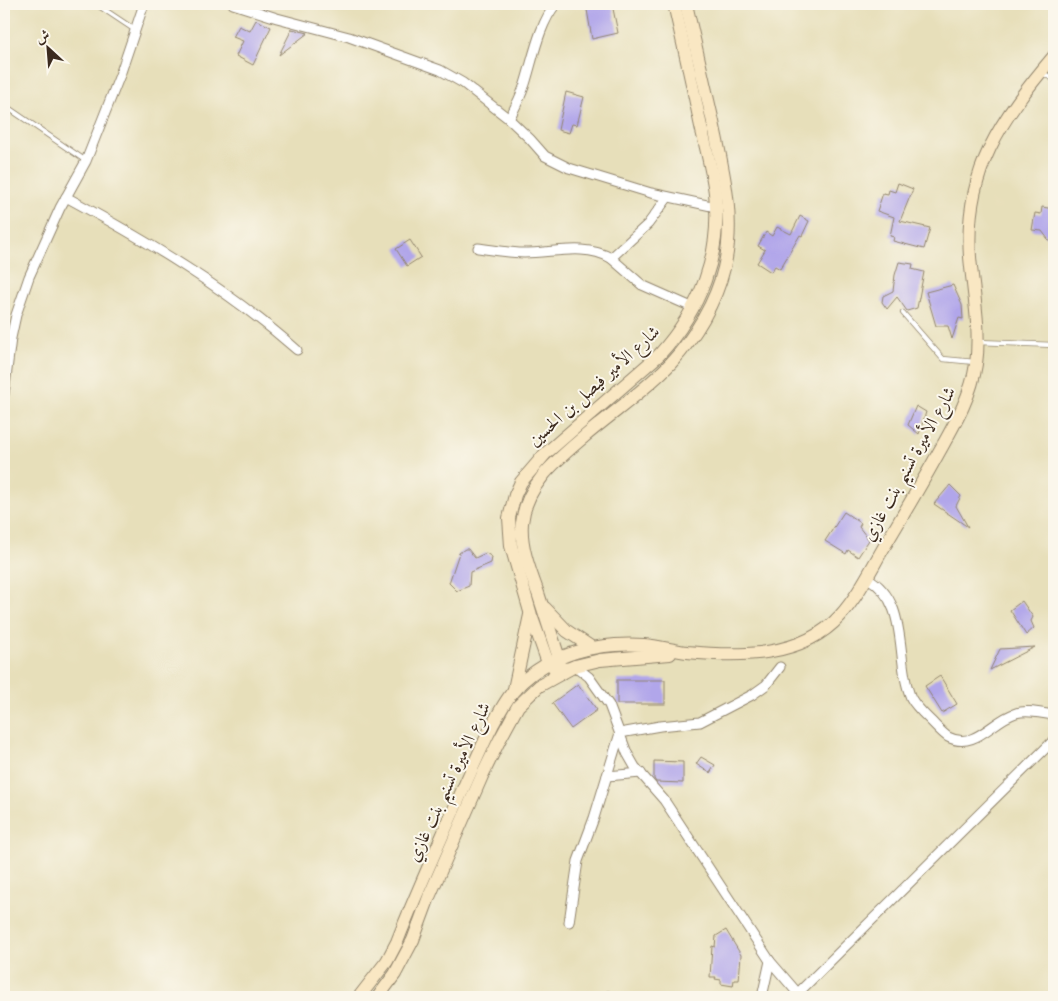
<svg xmlns="http://www.w3.org/2000/svg" width="1058" height="1001" font-family="Cardo,Amiri,serif">
<style>
.building{fill:#b1a6ea}
.lines{fill:none;stroke-linecap:round;stroke-linejoin:round}
.lane-casing{stroke:#91846c;stroke-width:6}
.street-casing{stroke:#91846c;stroke-width:11}
.secondary-casing{stroke:#91846c;stroke-width:14}
.lane{stroke:#fff;stroke-width:4.5}
.street{stroke:#fff;stroke-width:9}
.secondary{stroke:#f9e7c3;stroke-width:12}
.labels{text-anchor:middle;dominant-baseline:central;stroke-width:4;stroke-linejoin:round;paint-order:stroke}
.street-label{font-size:18px;fill:#3b2a1e;stroke:#fbf7ec}
</style>
<rect width="100%" height="100%" fill="#fbf7ec"/>
<filter id="ink" filterUnits="userSpaceOnUse"><feTurbulence type="fractalNoise" baseFrequency=".02" numOctaves="2"/><feDisplacementMap in="SourceGraphic" scale="10" xChannelSelector="R" yChannelSelector="G"/><feConvolveMatrix kernelMatrix="1 2 1 2 8 2 1 2 1" color-interpolation-filters="sRGB"/></filter>
<filter id="wash" filterUnits="userSpaceOnUse"><feTurbulence type="fractalNoise" baseFrequency=".0096" numOctaves="4" result="noise"/><feDisplacementMap in="SourceGraphic" scale="20" xChannelSelector="R" yChannelSelector="G"/><feGaussianBlur stdDeviation="1.12" result="paint"/><feColorMatrix in="noise" values="0 0 0 0 0 0 0 0 0 0 0 0 0 0 0 0 0 1.4 0 .05"/><feComposite in="paint" operator="in"/></filter>
<g filter="url(#wash)">
<rect width="100%" height="100%" fill="#e7dfba"/>
<g id="blocks">
<g class="building">
<path d="M586 4H612L618 33 592 39Z"/>
<path d="M256 20 271 27 253 65 236 56 243 41 233 37 239 26 250 31Z"/>
<path d="M292 29 308 33 279 55Z"/>
<path d="M566 92 584 97 577 125 572 124 569 133 558 130Z"/>
<path d="M898 183 913 189 900 221 930 228 924 249 893 241 894 237 890 236 894 217 877 211 883 193 888 194 889 190 895 192Z"/>
<path d="M1042 207 1054 209V247L1042 231 1032 230 1035 213 1041 214Z"/>
<path d="M800 216 809 221 802 236 800 235 780 269 775 266 771 272 757 263 765 250 758 246 766 232 772 236 777 227 791 234Z"/>
<path d="M410 240 421 257 407 266 396 249Z"/>
<path d="M899 262 913 264 912 269 924 272 917 308 907 311 897 297 887 309 882 302 883 296 893 291 895 275Z"/>
<path d="M953 285 962 305 963 319 959 318 952 339 948 326H936L926 292Z"/>
<path d="M916 406 926 412 919 434 908 425Z"/>
<path d="M950 485 961 496 956 506 968 527 934 504Z"/>
<path d="M844 512 861 523 859 527 869 540 858 557 848 550 846 554 825 541Z"/>
<path d="M465 549H468L475 558 486 553 492 557 491 563 470 572 469 586 457 591 449 583 459 553Z"/>
<path d="M1022 601 1033 617 1031 621 1034 628 1026 635 1010 610Z"/>
<path d="M1035 647 990 670 1000 649Z"/>
<path d="M940 676 957 704 942 713 925 686Z"/>
<rect x="617" y="680" width="48" height="24"/>
<path d="M578 684 597 710 571 729 552 703Z"/>
<path d="M701 757 715 765 710 773 696 764Z"/>
<path d="M654 761 683 762V783L656 782 654 779Z"/>
<path d="M726 930 741 955 739 980H734L733 986 721 984V980L715 979 716 977H710L712 946 715 947 716 936Z"/>
</g>
</g>
</g>
<g filter="url(#ink)">
<use href="#blocks" fill-opacity="0" stroke="#91846c" stroke-width="1"/>
<g class="lines">
<defs>
<g id="lane">
<path d="M96 4 135 30"/>
<path d="M1042 73 1054 79"/>
<path d="M4 105 86 161"/>
<path d="M903 313 943 359 975 362"/>
<path d="M978 342 1054 345"/>
</g>
<g id="street">
<path d="M233 4 277 18 349 37 440 70 463 83 509 119 530 139 545 156 569 168 651 193 716 207"/>
<path d="M509 119C515 108 521 96 525 84 533 59 539 24 556 4"/>
<path d="M66 197C147 241 228 289 297 350"/>
<path d="M668 197 648 224 611 258 642 285 694 308"/>
<path d="M478 248C494 250 509 253 524 253 553 253 585 243 611 258"/>
<path d="M4 394 11 338 16 315 29 277 60 208 86 161 120 75 144 4"/>
<path d="M866 577C911 602 894 657 911 698 916 707 924 714 931 721 936 726 942 733 948 737 975 751 992 720 1016 713 1028 709 1043 714 1054 715"/>
<path d="M575 666 589 677 609 705 627 753 635 767 664 800 770 961 801 997"/>
<path d="M607 776 641 773"/>
<path d="M569 922 578 861 594 818 620 733 660 726 700 722 752 695 766 685 780 667"/>
<path d="M797 994 1054 740"/>
<path d="M608 996 609 997"/>
<path d="M762 997 770 961"/>
</g>
<g id="secondary">
<path d="M545 608 567 631 591 647"/>
<path d="M575 666C565 671 557 670 548 663L531 615 511 546 509 518 515 495 521 482 545 454 659 355C700 310 722 255 715 193 712 169 705 145 700 122 692 83 683 43 674 4"/>
<path d="M552 678 558 669 559 658C552 636 545 614 538 593 530 571 520 546 522 523 526 484 557 460 585 436 613 412 646 390 671 363 695 337 716 302 724 268 736 219 723 170 713 122 704 82 695 43 686 4"/>
<path d="M514 689 530 615"/>
<path d="M359 997 387 961 397 942C416 893 438 846 459 798 470 773 481 748 493 724 500 711 507 697 517 687 550 653 598 642 644 645 658 646 672 650 687 652 739 657 802 658 840 616 859 595 872 567 887 542 903 515 919 488 934 461 951 430 971 399 976 364 981 329 973 292 970 257 964 171 1001 119 1054 56"/>
<path d="M378 997 395 974 413 940 429 897 482 776 499 741 518 706 539 686 575 666 600 660 670 654"/>
</g>
</defs>
<use href="#lane" class="lane-casing"/>
<use href="#street" class="street-casing"/>
<use href="#secondary" class="secondary-casing"/>
<use href="#lane" class="lane"/>
<use href="#street" class="street"/>
<use href="#secondary" class="secondary"/>
</g>
</g>
<g class="labels">
<g class="street-label">
<text transform="translate(594 386) rotate(-42)">شارع الأمير فيصل بن الحسين</text>
<text transform="translate(909 464) rotate(-61)">شارع الأميرة تسنيم بنت غازي</text>
<text transform="translate(449 782) rotate(-65)">شارع الأميرة تسنيم بنت غازي</text>
</g>
</g>
<rect width="1058" height="1001" fill="none" stroke="#fbf7ec" stroke-width="20"/>
<g transform="translate(48 48) rotate(334)" stroke="#fbf7ec" stroke-width="4" paint-order="stroke">
<path d="M0-4L9 19L0 12L-9 19Z" fill="#3b2a1e"/>
<text y="-8" font-size="14" font-weight="bold" text-anchor="middle" fill="#3b2a1e">ش</text>
</g>
</svg>
